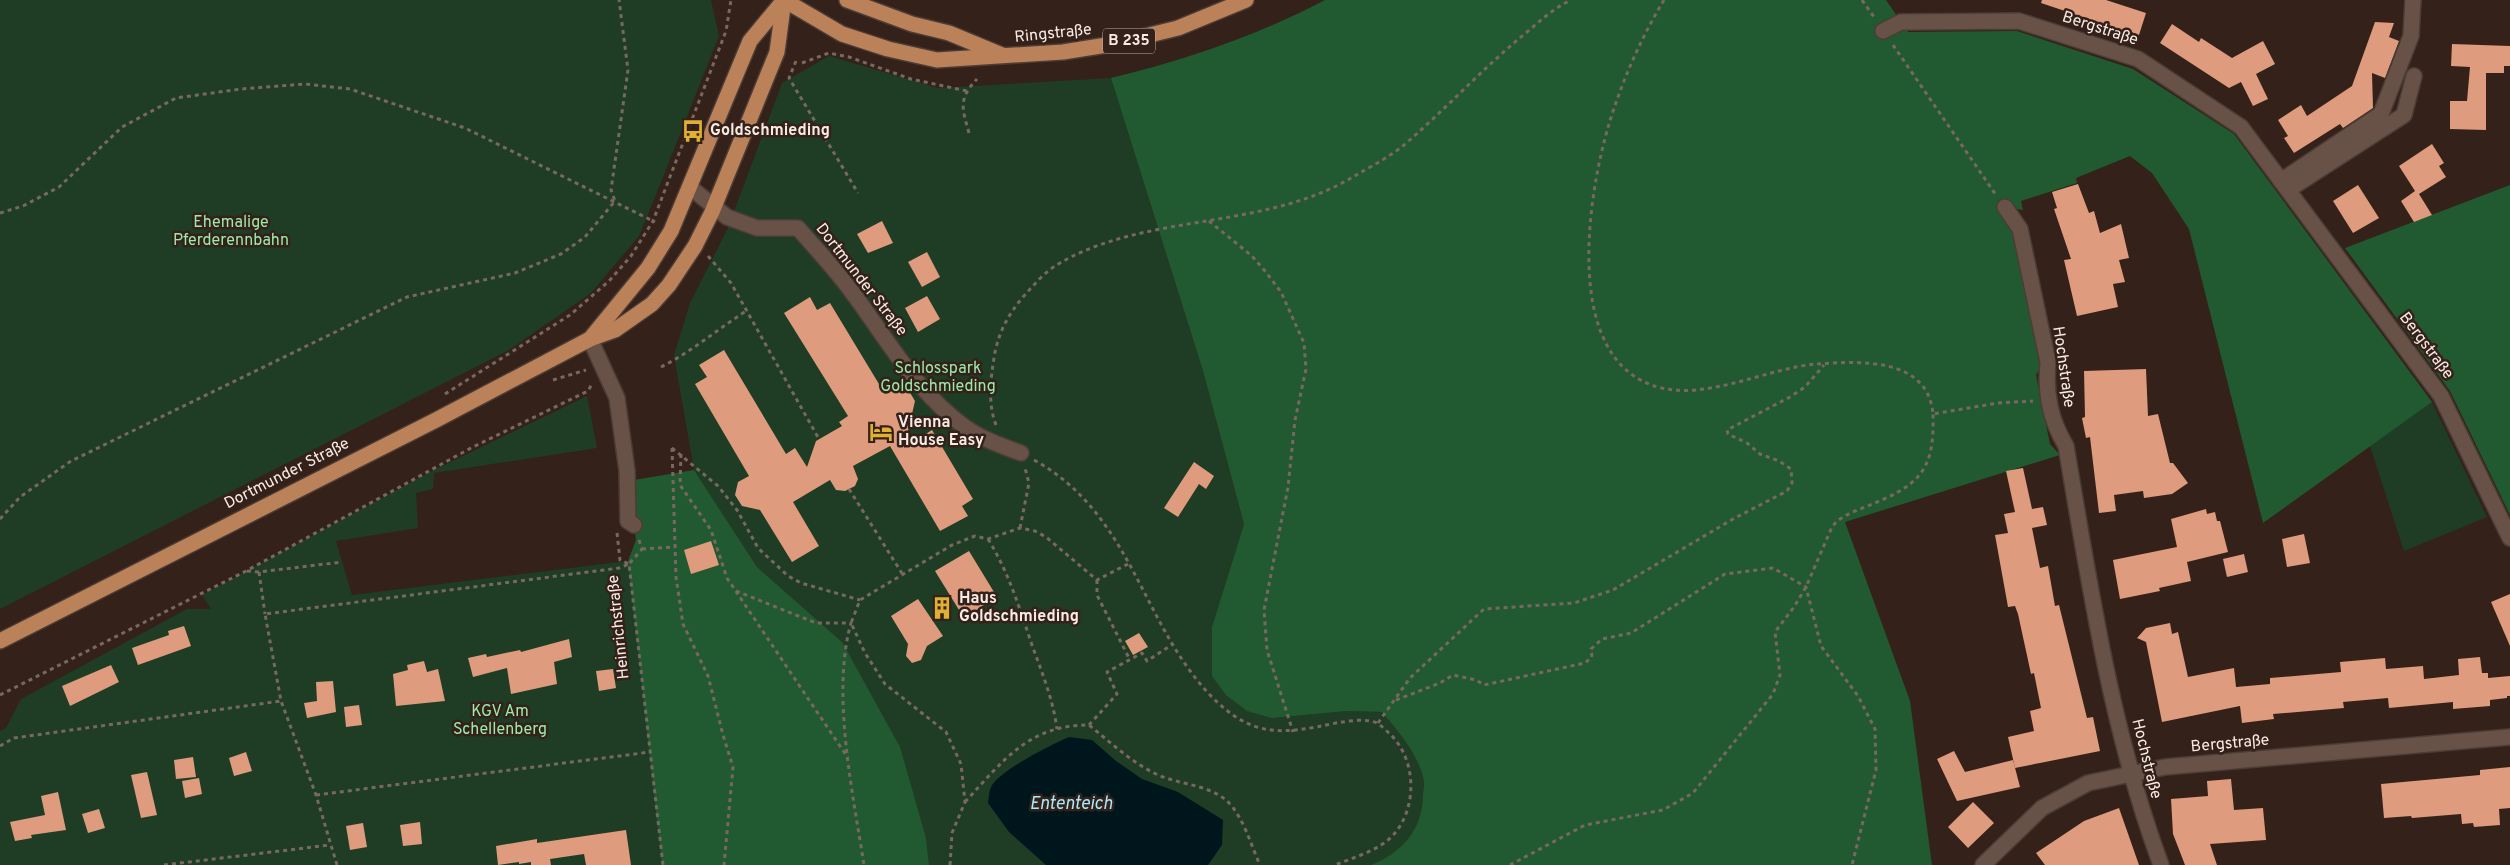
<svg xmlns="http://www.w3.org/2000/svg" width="2510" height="865" font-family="Overpass,sans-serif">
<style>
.green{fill:#1f3d25}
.forest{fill:#215a30}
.water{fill:#00161d}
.building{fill:#de9b7d}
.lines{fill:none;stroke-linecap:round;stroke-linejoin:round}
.minor-casing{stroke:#4c3c36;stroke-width:18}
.major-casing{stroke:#4c3c36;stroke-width:18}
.path{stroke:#796861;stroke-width:3;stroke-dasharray:4 4;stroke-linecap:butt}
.minor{stroke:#685248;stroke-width:15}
.major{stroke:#bb8159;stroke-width:15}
.labels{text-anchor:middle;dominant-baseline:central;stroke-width:5;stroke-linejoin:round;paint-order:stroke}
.shield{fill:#342119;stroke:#bdaea8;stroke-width:1}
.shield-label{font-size:15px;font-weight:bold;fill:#f8ebe5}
.street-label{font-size:16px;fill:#f8ebe5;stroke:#342119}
.poi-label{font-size:16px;font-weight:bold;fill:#f8ebe5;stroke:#342119;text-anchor:start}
.park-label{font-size:16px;fill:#99eba9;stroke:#342119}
.water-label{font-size:18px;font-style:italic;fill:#a6eafd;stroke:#342119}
</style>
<rect width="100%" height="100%" fill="#342119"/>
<g class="green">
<path d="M0 0H711L719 36 657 192 639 236 591 293 509 350 0 609Z"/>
<path d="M829 56 938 88 1111 78 1203 371 1244 524 1212 627 1272 718 1347 711 1382 712C1398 731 1417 753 1423 777 1425 783 1423 790 1423 796 1422 831 1403 853 1371 865H929L926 838 842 642 757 567 694 470 674 355 690 303 727 230 782 83Z"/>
<path d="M587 396 597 448 434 473 433 489 416 493 418 528 336 541 352 595 628 561 662 865H0V731L6 728 21 699 187 609H211L202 595 434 470Z"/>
<path d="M2432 402 2487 517 2404 551 2370 446Z"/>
</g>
<g class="forest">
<path d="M1325 0H1886L1908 32 2017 31 2133 69 2234 134 2432 402 2263 523 2189 229 2152 173 2130 156 2076 178 2077 183 2021 201 2023 210 2011 208 2013 232 2041 367 2036 375 2050 444 2060 455 1845 522 1910 701 1932 865H1371C1402 853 1422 830 1423 796 1423 790 1425 783 1423 777 1417 753 1398 731 1382 712L1347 711 1272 718 1247 711 1226 695 1212 676V627L1244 524 1203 371 1111 78C1186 60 1256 36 1325 0Z"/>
<path d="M2510 185V515L2450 391 2345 248Z"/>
<path d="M694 470 757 567 842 642 900 747 926 838 929 865H662L628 561 636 540 628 481Z"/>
</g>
<path class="water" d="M1069 737 1092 740 1116 761 1142 779 1178 792 1223 820 1222 845 1208 865H1046L1009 832 988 803C989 798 989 791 991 787 1000 770 1051 745 1069 737Z"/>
<g class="building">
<path d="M2042 0H2106L2146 13 2139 35 2129 31 2127 34 2103 27 2104 24 2041 3Z"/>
<path d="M2375 22 2394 23 2389 37 2399 41 2385 78 2372 73 2373 108 2343 128 2340 124 2294 153 2284 138 2288 136 2278 120 2301 105 2307 116 2352 86Z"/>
<path d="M2172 24 2199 42 2201 38 2232 58 2263 41 2275 64 2256 74 2268 99 2253 106 2241 82 2229 88 2160 43Z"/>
<path d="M2452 44 2510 46V66H2504V73H2486V130L2450 129V101H2467L2470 67 2451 66Z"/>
<path d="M2432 144 2444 163 2439 166 2446 177 2419 194 2432 215 2414 222 2401 201 2415 191 2399 166Z"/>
<path d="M2078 184 2089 213 2094 211 2100 233 2121 224 2129 258 2119 260 2125 282 2113 284 2118 307 2077 316 2064 260 2071 259 2054 209 2057 208 2052 192Z"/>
<path d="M2358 185 2379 218 2353 233 2333 201Z"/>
<path d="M882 221 893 243 868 253 857 234Z"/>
<path d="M927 252 940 277 922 287 908 262Z"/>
<path d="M927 296 940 319 918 332 905 308Z"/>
<path d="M810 297 817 310 830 303 885 394 896 388 909 391 915 401 904 448 932 430 973 499 962 506 968 516 940 531 890 446 853 466 858 479 855 486 845 491 836 490 830 480 793 502 819 546 792 562 760 510 742 506 735 495 738 482 749 476 695 384 707 377 699 365 724 350 786 454 795 448 807 467 816 441 842 426 839 422 848 416 784 313Z"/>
<path d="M2146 369 2148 416 2158 414 2170 463H2173L2188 483 2172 494 2144 498 2143 491 2114 495 2116 511 2099 513 2090 437 2086 438 2082 418 2085 417 2084 371Z"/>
<path d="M1194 462 1214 476 1206 489 1199 484 1178 517 1164 508Z"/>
<path d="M2023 468 2032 509 2043 507 2047 525 2032 528 2040 568 2048 566 2055 606 2059 605 2087 718 2093 717 2100 751 2015 768 2008 737 2034 731 2030 711 2041 708 2034 673 2031 674 2018 614 2015 606 2008 607 1995 535 2008 533 2004 514 2015 512 2006 471Z"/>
<path d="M2206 509 2207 514 2215 512 2217 521H2220L2228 552 2187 562 2191 581 2159 588 2160 591 2120 599 2113 560 2177 547 2171 519Z"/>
<path d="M2304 534 2310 563 2287 567 2282 539Z"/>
<path d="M711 541 719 565 691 574 684 550Z"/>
<path d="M969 551 997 597 964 618 935 571Z"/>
<path d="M2244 554 2248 572 2227 577 2223 559Z"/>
<path d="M2510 594V646L2491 602Z"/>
<path d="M918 599 943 636 927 646 921 660 912 663 906 656 908 644 891 616Z"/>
<path d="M2170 623 2172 634 2178 632 2188 677 2234 668 2236 687 2270 684V678L2341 672 2340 662 2385 658 2386 669 2423 666 2424 679 2459 675 2458 659 2480 657 2482 673H2488V678L2510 676V696H2507V698L2490 700V706L2453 709V702L2389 708 2388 698 2343 702 2344 708 2273 714 2274 719 2242 723 2240 706 2162 722 2146 642 2137 638 2146 628Z"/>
<path d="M184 626 191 646 138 665 132 648 169 635 168 631Z"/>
<path d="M1139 633 1148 647 1133 655 1125 641Z"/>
<path d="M569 639 572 657 554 662 557 684 511 694 507 668 473 677 468 658 486 654 487 657 520 650 521 652Z"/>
<path d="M424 661 427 672 438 669 445 701 396 706 393 674 408 670 407 665Z"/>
<path d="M111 665 119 682 70 706 62 686Z"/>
<path d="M613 669 616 688 599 691 596 671Z"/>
<path d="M333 681 336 712 307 718 304 703 317 701 316 682Z"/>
<path d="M359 705 362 725 346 727 344 707Z"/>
<path d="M1954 751 1965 772 2013 760 2020 787 1957 801 1937 759Z"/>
<path d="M246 752 252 771 234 776 229 758Z"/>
<path d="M193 757 196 777 176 779 174 760Z"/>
<path d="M2510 767V808L2499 809 2500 825 2474 827 2473 823 2462 824 2461 814 2412 818 2411 816 2384 818 2381 784 2480 775V770Z"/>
<path d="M147 772 157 815 141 818 131 775Z"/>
<path d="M199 778 202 794 185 798 182 781Z"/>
<path d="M2231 779 2234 810 2263 808 2266 840 2210 844 2217 865H2185L2173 834 2171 799 2208 796 2207 781Z"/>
<path d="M58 792 66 830 31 835 32 838 15 841 10 822 45 815 41 796Z"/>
<path d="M1973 802 1994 823 1968 848 1948 827Z"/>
<path d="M2119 808 2139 865H2045L2036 853 2084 821Z"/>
<path d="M99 809 105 828 88 833 82 814Z"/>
<path d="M420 822 422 844 403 846 400 825Z"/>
<path d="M363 823 367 847 350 850 346 826Z"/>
<path d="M626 830 631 865H586L584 854 550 859 551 865H531V862L519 864V862L498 865 496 846 537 839V843Z"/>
</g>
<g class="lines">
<defs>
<g id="minor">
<path d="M1883 31 1901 22 2019 21 2138 59 2241 127 2441 396 2510 538"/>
<path d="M2281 181 2381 114 2411 36 2413 0"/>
<path d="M691 188 727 217 757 228H798C816 249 836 270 852 292 887 339 917 393 965 427 982 439 1002 446 1021 453"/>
<path d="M2288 190 2404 115 2414 76"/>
<path d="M2005 207 2020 229 2048 362C2045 394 2050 419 2066 446 2090 587 2111 730 2161 865"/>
<path d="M590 339 617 398 627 471 628 521 634 525"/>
<path d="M1983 865 2042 808 2088 783 2165 767 2510 737"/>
</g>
<g id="major">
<path d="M847 0 912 24 949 33 1002 55"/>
<path d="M590 339 648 268 671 231 750 41 784 0"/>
<path d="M0 641 436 420 590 339 615 330 652 304 669 285 695 246 712 212 777 52 784 0 842 34 888 49 937 60 1063 52 1113 44 1178 28 1246 0"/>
</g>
</defs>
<use href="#minor" class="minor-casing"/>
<use href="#major" class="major-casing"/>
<g class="path">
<path d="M1664 0C1641 38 1622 81 1609 124 1588 194 1561 360 1658 387 1707 401 1767 368 1817 364 1860 361 1928 357 1933 414L1998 403 2033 401"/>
<path d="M1862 0 1874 17"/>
<path d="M1893 45 1996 195"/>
<path d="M796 61 789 78 858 193"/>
<path d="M802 63 829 53 849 57 911 79 967 91"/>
<path d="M969 133C962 108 958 99 977 79"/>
<path d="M0 213 23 206 59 187 122 127 176 98 241 89 305 84 350 89 465 128 655 222"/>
<path d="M1209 221 1252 256 1265 271 1281 292 1304 343 1306 369 1295 420 1288 487 1264 610 1267 650 1293 732"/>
<path d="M708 256 731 283 819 439"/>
<path d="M661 367C691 352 718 329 746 311"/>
<path d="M553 380 586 370"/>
<path d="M445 394 570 315 609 281 631 256 653 221 726 31 731 0"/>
<path d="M996 425C987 402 991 376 995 352 1000 330 1008 315 1023 297 1034 285 1045 271 1060 263 1146 213 1263 230 1351 178 1368 168 1388 158 1404 145 1446 109 1484 67 1527 32 1541 20 1554 8 1571 0"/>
<path d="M672 448 676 577 683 624 708 676 723 735 733 767 724 865"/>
<path d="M672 448 718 486 737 510 758 548 788 576 801 583 860 600"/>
<path d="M681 454 680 485 711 530 727 578 846 755"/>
<path d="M1034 460C1132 514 1141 623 1211 696 1253 739 1283 734 1336 723 1349 721 1365 718 1377 723 1381 725 1385 730 1389 733 1416 758 1418 805 1395 833 1381 850 1355 857 1335 865"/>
<path d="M849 489 903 575"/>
<path d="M0 519 20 497 71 461 407 297 515 273 561 254 585 237 615 201 611 190 628 70 619 0"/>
<path d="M1020 528 1029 483 1025 468"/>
<path d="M617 533 620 560 629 564"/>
<path d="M988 539C1009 573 1019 607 1032 645 1042 673 1053 699 1057 729"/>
<path d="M639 540 642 549 629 564 663 865"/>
<path d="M642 549 675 547"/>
<path d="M247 571 259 572 342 562"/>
<path d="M259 572 265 614"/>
<path d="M1097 580V595L1130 660"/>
<path d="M736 591 816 623H851C831 693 853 794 864 865"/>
<path d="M0 695 246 571 471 448 588 391 592 384"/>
<path d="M1396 700 1440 683 1453 675 1476 680 1484 685 1585 663 1592 657 1591 649 1602 639 1631 633 1725 574 1773 568 1806 587 1821 646 1858 696 1875 729 1876 770 1852 865"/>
<path d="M1378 723 1410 678 1484 609 1574 603 1613 590 1733 519 1787 491 1792 483 1791 469 1779 461 1760 454 1747 443 1728 434 1727 430 1790 397 1805 387 1824 365"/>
<path d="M1089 725 1117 694 1107 672 1142 653 1147 661 1173 644"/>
<path d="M0 746 14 738 281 701"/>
<path d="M316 795 650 752"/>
<path d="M965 802C1003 761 1028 725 1089 725 1110 742 1130 761 1154 773 1177 785 1211 784 1229 803 1244 819 1251 845 1260 865"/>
<path d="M164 865 330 845"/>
<path d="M337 865 316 795 281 701 265 614 619 568 629 564"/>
<path d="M950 865 952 833 965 802 961 764 946 732 885 684 865 653 851 623 860 600 952 545 975 536 988 539 1020 528 1035 531 1046 537 1097 580 1130 563"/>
<path d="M1510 865 1585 825 1663 810 1693 793 1773 694 1780 675 1775 632 1794 607 1806 587 1832 527C1840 516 1853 512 1865 507 1917 486 1935 474 1933 414"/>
</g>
<use href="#minor" class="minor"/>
<use href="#major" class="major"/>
</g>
<defs>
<symbol id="bus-bare" viewBox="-9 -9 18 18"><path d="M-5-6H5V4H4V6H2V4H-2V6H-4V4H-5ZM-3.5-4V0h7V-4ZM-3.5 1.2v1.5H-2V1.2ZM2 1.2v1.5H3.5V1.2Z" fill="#e0b034" stroke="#342119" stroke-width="2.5" paint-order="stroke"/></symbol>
<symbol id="hotel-bare" viewBox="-9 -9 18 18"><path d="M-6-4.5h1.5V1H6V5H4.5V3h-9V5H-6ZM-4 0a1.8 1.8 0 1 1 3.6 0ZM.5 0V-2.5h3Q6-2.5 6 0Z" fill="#e0b034" stroke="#342119" stroke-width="2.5" paint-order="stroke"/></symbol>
<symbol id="building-bare" viewBox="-9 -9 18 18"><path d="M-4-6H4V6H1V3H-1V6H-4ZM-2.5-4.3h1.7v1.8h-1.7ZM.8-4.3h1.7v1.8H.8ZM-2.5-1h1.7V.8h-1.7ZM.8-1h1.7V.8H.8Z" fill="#e0b034" stroke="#342119" stroke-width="2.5" paint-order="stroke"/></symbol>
</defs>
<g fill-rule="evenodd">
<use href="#bus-bare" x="677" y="115" width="32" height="32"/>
<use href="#hotel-bare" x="865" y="416" width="32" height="32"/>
<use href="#building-bare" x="926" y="592" width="32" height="32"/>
</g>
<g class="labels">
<rect class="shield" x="1103" y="28.5" width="52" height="25" rx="4"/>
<g class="shield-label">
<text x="1129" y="41">B 235</text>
</g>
<g class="street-label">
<text transform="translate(2100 29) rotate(18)">Bergstraße</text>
<text transform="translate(1053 34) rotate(-6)">Ringstraße</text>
<text transform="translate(861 280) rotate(52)">Dortmunder Straße</text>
<text transform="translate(2426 346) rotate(53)">Bergstraße</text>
<text transform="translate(2063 367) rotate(82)">Hochstraße</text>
<text transform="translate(287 474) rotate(-27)">Dortmunder Straße</text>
<text transform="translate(619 627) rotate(-96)">Heinrichstraße</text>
<text transform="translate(2230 744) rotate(-5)">Bergstraße</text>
<text transform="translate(2146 759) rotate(76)">Hochstraße</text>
</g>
<g class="poi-label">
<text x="710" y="131">Goldschmieding</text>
<text x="898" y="423">Vienna<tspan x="898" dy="18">House Easy</tspan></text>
<text x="959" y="599">Haus<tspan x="959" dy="18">Goldschmieding</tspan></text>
</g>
<g class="park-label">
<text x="231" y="223">Ehemalige<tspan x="231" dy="18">Pferderennbahn</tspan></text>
<text x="938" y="369">Schlosspark<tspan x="938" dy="18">Goldschmieding</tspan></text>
<text x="500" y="712">KGV Am<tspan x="500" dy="18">Schellenberg</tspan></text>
</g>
<g class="water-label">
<text x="1071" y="804">Ententeich</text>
</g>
</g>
</svg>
